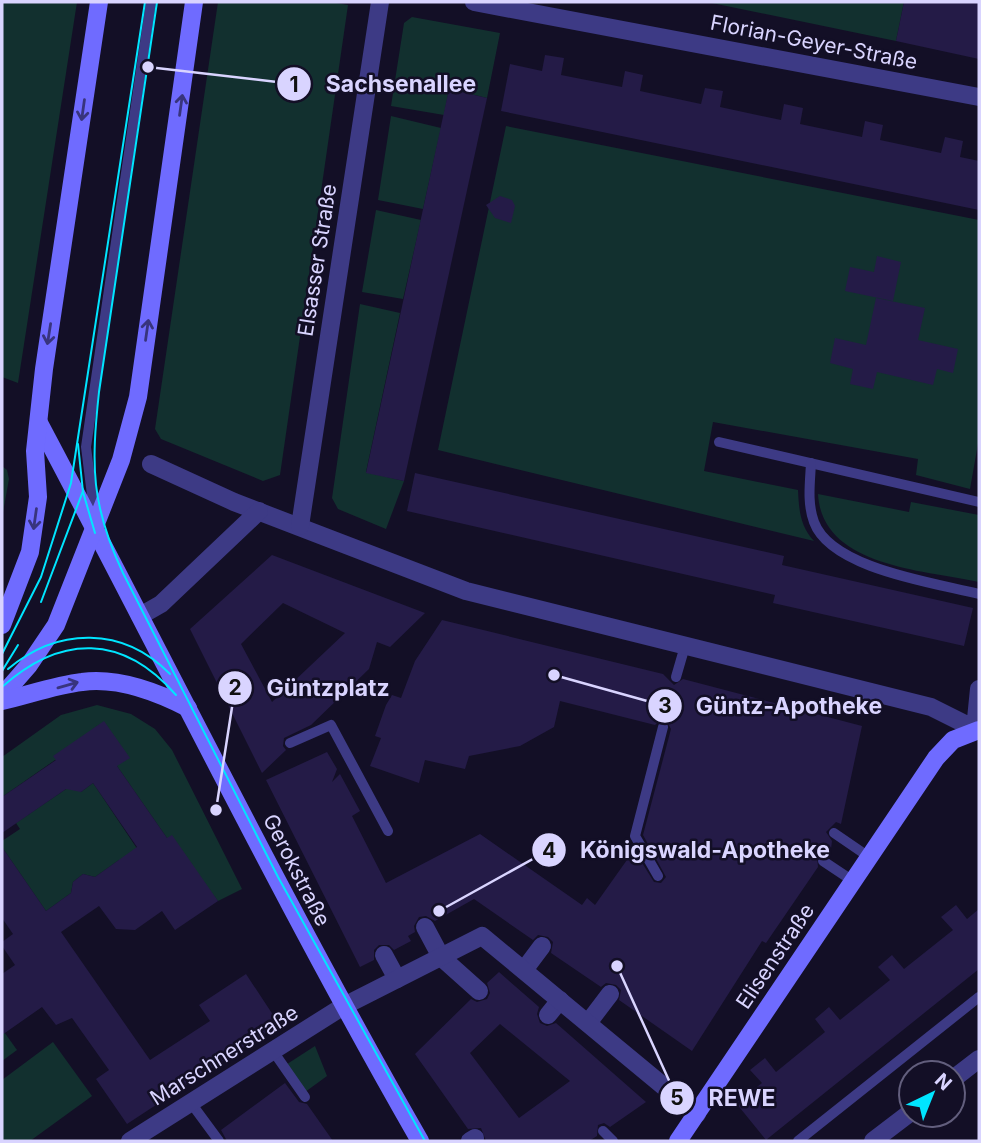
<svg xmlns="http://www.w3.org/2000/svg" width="981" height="1143" font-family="Inter,sans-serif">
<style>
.green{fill:#12302f}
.building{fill:#241b47;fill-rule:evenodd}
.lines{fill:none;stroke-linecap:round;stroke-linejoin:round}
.lane{stroke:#3d3a85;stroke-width:10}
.street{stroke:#3d3a85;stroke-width:18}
.secondary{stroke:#6f6bff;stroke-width:18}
.tram{stroke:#00e5ff;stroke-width:2}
.oneway{stroke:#38347d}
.labels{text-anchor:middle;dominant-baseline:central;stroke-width:5;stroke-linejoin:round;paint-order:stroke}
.street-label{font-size:21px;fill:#d9d4ff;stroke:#130f26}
.leader{fill:none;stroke:#d9d4ff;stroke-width:2.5}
.callout-dot{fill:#d9d4ff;stroke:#130f26;stroke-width:2.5}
.mark-label{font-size:21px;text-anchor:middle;font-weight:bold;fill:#111}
.callout-label{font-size:23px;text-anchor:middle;font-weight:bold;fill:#d9d4ff;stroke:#130f26;stroke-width:5;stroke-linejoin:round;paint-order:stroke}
</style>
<rect width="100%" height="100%" fill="#130f26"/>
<g class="green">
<path d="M2 2H77L18 383 2 377Z"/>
<path d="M218 2H331L348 5 280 475 263 481 161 439 155 429Z"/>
<path d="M707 2H904L896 41Z"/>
<path d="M412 17 500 33 487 98 449 89 444 115 391 106 404 23Z"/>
<path d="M391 116 441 128 423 209 378 200Z"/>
<path d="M506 126 979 220V438L970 489 916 475 918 459 713 422 704 471 798 490C799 510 800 526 814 541L438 450Z"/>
<path d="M376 210 421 220 403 299 362 292Z"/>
<path d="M360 304 400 313 366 472 404 481 386 529 338 509 332 498Z"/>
<path d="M2 466 7 470 9 479 2 518Z"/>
<path d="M818 494 909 512 911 502 979 515V582C924 570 822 567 818 494Z"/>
<path d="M97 705 131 714 155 729 172 750 242 889 218 901 167 838 117 766 55 760 2 797V757L61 715Z"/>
<path d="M93 783 142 856 125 868 119 860 95 877 83 874 73 882 71 893 46 911 2 847V841L20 829 16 823 72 785 81 792Z"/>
<path d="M2 1029 17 1050 2 1061Z"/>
<path d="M53 1042 92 1096 30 1141H2V1080Z"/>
<path d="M315 1046 327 1076 301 1095 281 1068Z"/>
</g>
<g class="building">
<path d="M904 2H979V59L896 41Z"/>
<path d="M545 55 564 58 561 75 622 87 625 71 643 75 640 91 701 104 705 88 723 91 720 107 781 120 784 104 803 108 800 124 862 137 865 121 883 125 880 140 941 153 945 137 963 141 960 157 979 161V210L501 111 510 64 542 71Z"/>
<path d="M449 89 487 98 404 481 366 473Z"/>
<path d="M500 196 512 200 515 206 511 223 495 218 486 205Z"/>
<path d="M877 256 901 262 893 301 845 291 850 267 874 272Z"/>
<path d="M876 298 925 308 918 340 958 349 953 373 937 369 933 385 877 372 873 389 850 384 853 369 830 363 835 338 866 345Z"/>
<path d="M415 473 784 556 782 565 973 608 964 646 773 603 775 595 407 511Z"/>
<path d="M272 555 425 613 390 647 377 642 369 669 311 725 284 738 283 746 286 750 262 773 190 629ZM283 603 345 633 272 702 241 644Z"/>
<path d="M442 620 663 674 674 685 683 679 862 726 841 824 836 822 826 832 832 841 831 849 827 854 817 856 818 867 766 943 762 941 692 1051 619 1000 621 990 616 985 606 983 601 987 551 953 553 942 548 937 538 935 533 940 474 899 435 921 426 916 419 917 414 926 415 932 408 936 411 941 394 950 389 945H379L374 950V960L360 967 266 780 327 752 337 769 332 782 340 774 360 811 352 816 386 883 480 834 582 905 587 898 595 905 634 850 654 882 661 883 666 877 643 835 671 729 666 720H660L655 725 560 701 554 727 520 746 469 756 465 769 425 760 419 783 370 766 381 738 375 736 386 705 392 695 401 698 415 661Z"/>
<path d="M104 721 130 758 117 766 167 838 172 835 218 901 175 930 162 911 135 930 116 929 99 906 61 932 150 1060 210 1021 199 1005 246 974 279 1024 127 1124 96 1079 109 1070 72 1018 56 1025 42 1007 2 1035V974L15 965 2 946V942L13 934 2 918V847L46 911 71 893 73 882 83 874 95 877 137 847 93 783 81 792 66 789 2 833V797L56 760 53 756Z"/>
<path d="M956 905 967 919 979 909V969L766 1140 736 1103 762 1083 750 1070 765 1058 776 1072 825 1032 815 1019 829 1007 840 1020 890 980 878 967 892 955 904 969 953 930 941 917Z"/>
<path d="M499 972 539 1007 537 1014 540 1023 547 1026 556 1023 646 1102 610 1127 604 1123 598 1125 597 1136 589 1141H486L481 1128 468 1129 415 1054 471 999 477 1002 487 999 490 993 487 983ZM500 1024 570 1081 519 1118 470 1053Z"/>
<path d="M285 1083 299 1102 307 1104 333 1141H227L221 1130Z"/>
</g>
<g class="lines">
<g class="lane">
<path d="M719 442 979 502"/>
<path d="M811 463C810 483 807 503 814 522 831 569 936 583 979 594"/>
<path d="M95 519 86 447 151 2"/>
<path d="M676 677 685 646"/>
<path d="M290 743 331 725 388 831"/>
<path d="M834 833 869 857"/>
<path d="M823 861 853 881"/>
<path d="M658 876 635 836 663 727"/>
<path d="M273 1051 305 1097"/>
<path d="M191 1103 219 1141"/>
<path d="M603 1131 613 1141"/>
<path d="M798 1141 979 997"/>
</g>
<g class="street">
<path d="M474 2 979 97"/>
<path d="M151 464 234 502 466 591 931 707 975 729 979 689"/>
<path d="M300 526 380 2"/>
<path d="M140 616 161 604 259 511"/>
<path d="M425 927 441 957 479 991"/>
<path d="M384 955 397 979"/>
<path d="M524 970 542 946"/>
<path d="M548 1015 560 1000"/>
<path d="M588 1023 610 994"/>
<path d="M953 1079 979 1059"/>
<path d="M130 1141 342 1007 482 936 697 1114"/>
<path d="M470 1141 475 1138"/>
<path d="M873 1141 911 1112"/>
</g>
<g class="secondary">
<path d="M39 423C166 662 285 906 420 1141"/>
<path d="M2 625 30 552 38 497 35 451 44 369 99 2"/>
<path d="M2 696 29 665 56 625 121 460 138 397 194 2"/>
<path d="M2 701C28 695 56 685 82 682 118 677 157 692 188 708"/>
<path d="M678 1141 936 758 953 740 979 730"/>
</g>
<g class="tram">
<path d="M157 2 99 392C91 466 91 505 123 573L278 877 425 1141"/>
<path d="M78 444 83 492 95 533"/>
<path d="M41 602 83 491"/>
<path d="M2 654 41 577 71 483 145 2"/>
<path d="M8 669C58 627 123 626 170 674"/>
<path d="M2 671 18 645"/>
<path d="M2 687C61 634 123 634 176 695"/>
</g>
</g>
<defs><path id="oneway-shaft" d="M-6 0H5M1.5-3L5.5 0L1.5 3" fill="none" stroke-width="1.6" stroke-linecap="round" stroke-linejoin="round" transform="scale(1.75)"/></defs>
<g class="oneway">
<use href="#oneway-shaft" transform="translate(181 105) rotate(-82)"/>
<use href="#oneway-shaft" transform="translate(83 110) rotate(98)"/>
<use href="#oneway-shaft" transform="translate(147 330) rotate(-82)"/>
<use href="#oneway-shaft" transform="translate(49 334) rotate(99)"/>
<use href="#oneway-shaft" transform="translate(35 519) rotate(98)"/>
<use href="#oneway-shaft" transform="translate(68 685) rotate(-16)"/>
</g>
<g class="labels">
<g class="street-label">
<text transform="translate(814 42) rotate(11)">Florian-Geyer-Straße</text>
<text transform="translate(317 260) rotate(-81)">Elsasser Straße</text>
<text transform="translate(297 870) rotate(63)">Gerokstraße</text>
<text transform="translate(775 956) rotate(-56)">Elisenstraße</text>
<text transform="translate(224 1055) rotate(-32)">Marschnerstraße</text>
</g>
</g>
<path class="leader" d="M148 67L294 84M216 810L235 688M554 675L665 706M439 911L549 850M617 966L677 1098"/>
<g class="callout-dot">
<circle cx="148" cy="67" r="7"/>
<circle cx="216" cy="810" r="7"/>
<circle cx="554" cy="675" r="7"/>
<circle cx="439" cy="911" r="7"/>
<circle cx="617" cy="966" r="7"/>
<circle cx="294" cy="84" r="18"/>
<circle cx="235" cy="688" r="18"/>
<circle cx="665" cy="706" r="18"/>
<circle cx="549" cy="850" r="18"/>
<circle cx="677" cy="1098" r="18"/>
</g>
<g class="mark-label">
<text x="294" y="92">1</text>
<text x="235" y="695">2</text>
<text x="665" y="713">3</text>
<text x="549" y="858">4</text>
<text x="677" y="1105">5</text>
</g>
<g class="callout-label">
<text x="401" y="92">Sachsenallee</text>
<text x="328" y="696">Güntzplatz</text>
<text x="789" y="714">Güntz-Apotheke</text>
<text x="705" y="858">Königswald-Apotheke</text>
<text x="742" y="1106">REWE</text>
</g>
<rect width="981" height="1143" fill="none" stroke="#d9d4ff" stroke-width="7"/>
<g transform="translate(932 1094) rotate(43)"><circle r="33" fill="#130f26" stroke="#625e7d" stroke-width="2"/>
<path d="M0-5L12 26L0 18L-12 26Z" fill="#00e5ff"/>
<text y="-10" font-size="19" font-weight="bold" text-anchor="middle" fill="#d9d4ff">N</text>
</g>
</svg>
